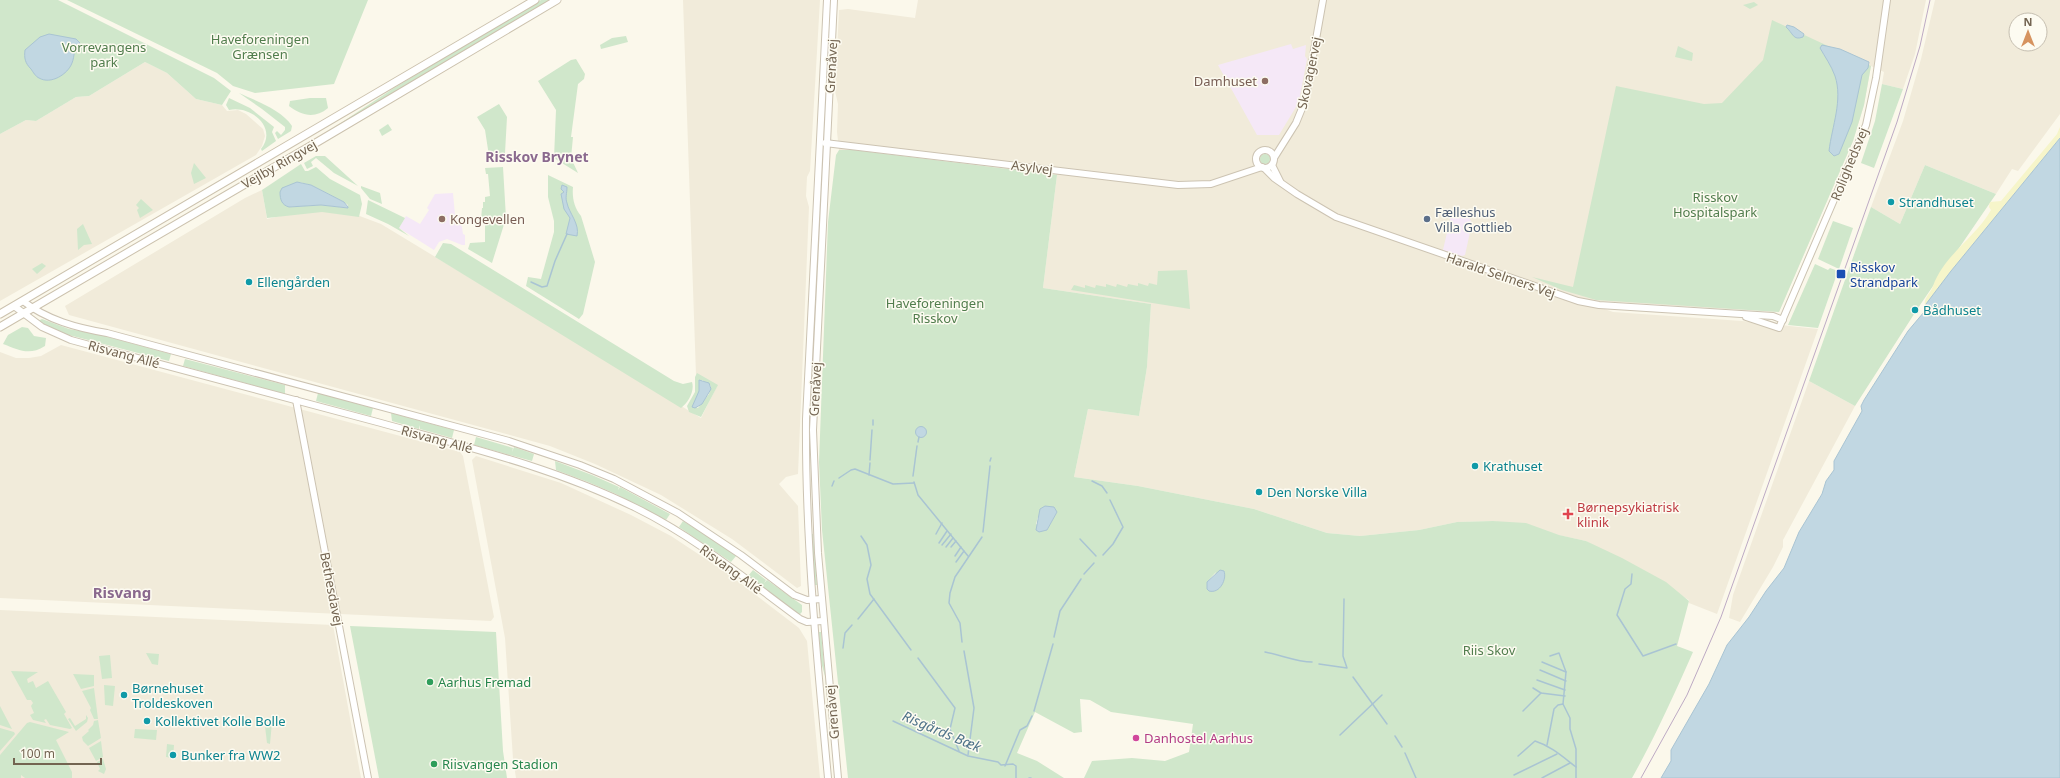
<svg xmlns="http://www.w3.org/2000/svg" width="2060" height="778" font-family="'Noto Sans',sans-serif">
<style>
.residential{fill:#f1ebda;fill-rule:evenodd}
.education{fill:#f5e8f7}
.green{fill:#d0e7cb;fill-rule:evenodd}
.sand{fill:#f6f5ca}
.water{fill:#c1d7e2;stroke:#a9c4d3}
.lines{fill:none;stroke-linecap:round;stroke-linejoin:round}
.stream{stroke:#a9c4d3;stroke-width:1.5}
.tertiary-casing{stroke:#ccc3b2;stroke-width:8}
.secondary-casing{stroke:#ccc2ae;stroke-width:9}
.tertiary{stroke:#fff;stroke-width:6}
.secondary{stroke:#fff;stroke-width:7}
.tram{stroke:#bdaac4;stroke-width:1}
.education-dot{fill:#8d6e63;stroke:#fdfbf1;stroke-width:1.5}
.culture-dot{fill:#0f9aa8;stroke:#fdfbf1;stroke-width:1.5}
.service-dot{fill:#5c6f8a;stroke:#fdfbf1;stroke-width:1.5}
.transit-dot{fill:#1a4fb4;stroke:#fdfbf1;stroke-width:1.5}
.health-dot{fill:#e0444e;stroke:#fdfbf1;stroke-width:1.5}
.leisure-dot{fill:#2e9e5b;stroke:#fdfbf1;stroke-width:1.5}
.hotel-dot{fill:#d1479c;stroke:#fdfbf1;stroke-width:1.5}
.labels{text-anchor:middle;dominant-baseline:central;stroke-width:3;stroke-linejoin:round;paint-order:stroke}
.park-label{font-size:13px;fill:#517d4d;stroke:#fdfbf1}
.street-label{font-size:13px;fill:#736451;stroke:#fdfbf1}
.education-label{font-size:13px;fill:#785e54;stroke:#fdfbf1;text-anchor:end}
.culture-label{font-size:13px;fill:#0d838f;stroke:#fdfbf1;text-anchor:start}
.service-label{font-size:13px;fill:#4e5e75;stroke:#fdfbf1;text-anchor:start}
.transit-label{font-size:13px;fill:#164399;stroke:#fdfbf1;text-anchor:start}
.health-label{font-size:13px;fill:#be3a42;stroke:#fdfbf1;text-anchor:start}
.leisure-label{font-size:13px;fill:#27864d;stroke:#fdfbf1;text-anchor:start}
.hotel-label{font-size:13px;fill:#b23c85;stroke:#fdfbf1;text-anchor:start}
.neighbourhood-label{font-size:14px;font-weight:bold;fill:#8a698e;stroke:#fdfbf1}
.water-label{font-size:14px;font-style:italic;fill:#50748a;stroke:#fdfbf1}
.quarter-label{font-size:15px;font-weight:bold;fill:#8a698e;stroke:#fdfbf1}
</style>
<rect width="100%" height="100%" fill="#fbf8eb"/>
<g class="residential">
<path d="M683 0H820L810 171 807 177 806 196 809 207 798 474 786 477 779 484 798 506 801 586 797 588 732 539 661 495 595 464 550 446 69 315 65 306 245 198 262 190 267 219 289 214 330 210 357 215 381 224 701 418 717 386 696 375Z"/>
<path d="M918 0H1926L1915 54 1903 89 1882 84 1884 72 1871 66 1864 105 1853 141 1779 312 1596 301V306L1613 312 1742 321 1818 329 1717 614 1689 603V600L1586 541 1493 521 1457 522 1419 530 1360 536 1327 533 1254 509 1138 486 1074 477 1088 409 1139 416 1147 367 1151 304 1043 288 1057 175 854 150H839L837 132 838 104 835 91 839 10 848 9 915 18Z"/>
<path d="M1935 0H2060V114L2018 171 2012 169 1996 194 1925 165 1900 224 1871 207 1903 121 1921 59ZM2016 20H2040V44H2016Z"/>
<path d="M145 62 167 73 196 99 222 105 227 111 238 110 246 114 263 129 265 136 262 146 256 155 0 301V134L26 120 36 121 76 97 89 96Z"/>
<path d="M61 345 460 452 463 456 494 617 491 621 0 598V352L16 358H29L41 356Z"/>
<path d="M1809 381 1855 406 1783 540V547L1773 567 1740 622 1729 618 1733 595Z"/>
<path d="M476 456 561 483 631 515 671 536 727 573 799 628 807 641 820 778H516L513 759 505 638 472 460Z"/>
<path d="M0 610 333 625 361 778H0Z"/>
</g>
<g class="education">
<path d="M1291 44 1293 49 1306 45 1305 56 1307 59 1300 96 1296 107 1279 135H1257L1218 65Z"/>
<path d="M453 193 455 215H460L463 234 465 235V245H462L447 239 439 242 434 250 399 228 406 216 420 224 429 210 427 208 435 194Z"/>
<path d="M1451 215 1469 218 1472 223 1465 255 1462 256 1443 250Z"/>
</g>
<g class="green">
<path d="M0 0H58L214 78 231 91 222 105 196 99 167 73 145 62 89 96 76 97 36 121 26 120 0 134Z"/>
<path d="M67 0H368L334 84 255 93 233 86 217 73Z"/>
<path d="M541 0H551L324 134 394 88Z"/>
<path d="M1754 2 1758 5 1750 9 1743 5Z"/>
<path d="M1772 20 1871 66 1864 105 1853 141 1779 312 1596 300 1562 290 1532 277 1573 287 1616 86 1704 104 1722 103 1763 60Z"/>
<path d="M626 36 628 42 601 49 600 45 612 38Z"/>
<path d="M1678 46 1693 53 1692 61 1675 57Z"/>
<path d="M576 59 585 74 584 79 578 84 571 137H573L571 158 578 173 554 158 556 110 538 81 571 60Z"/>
<path d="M1882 84 1903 89 1874 168 1861 163 1875 121Z"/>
<path d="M239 93C256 101 282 110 292 126L291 131 278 139 275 133 277 131 281 135 285 130V127L262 109Z"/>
<path d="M229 98 250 108 274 127 272 132 276 141 262 151 261 149C278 128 251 105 229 110L226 105Z"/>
<path d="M310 98H326L328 108C315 119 302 116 289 106L290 101Z"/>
<path d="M499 104 507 117 505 153 489 156 485 130 477 117Z"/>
<path d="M388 124 392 130 382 136 379 130Z"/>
<path d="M839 150H854L1057 175 1043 288 1151 304 1147 367 1139 416 1088 409 1074 477 1138 486 1254 509 1327 533 1360 536 1419 530 1457 522 1493 521 1526 523 1559 535 1586 541 1622 558 1666 582 1689 601 1677 646 1693 652C1674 695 1655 737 1632 778H1084L1092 761 1132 758 1165 761 1189 752 1193 724 1111 712 1090 700 1080 699 1082 732 1074 733 1035 712 1017 753 1037 761 1064 778H848L822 530 819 462 828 222 836 155ZM1057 512 1047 530 1036 524 1038 517ZM1216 572 1209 591 1207 589V582Z"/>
<circle cx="1265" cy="159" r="5"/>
<path d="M316 156H325L358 186 334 173 316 158 311 162 313 166 307 169 304 163Z"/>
<path d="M194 163 206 178 194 184 191 173Z"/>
<path d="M301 164 305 171H308L316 167 330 179 360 195 362 204 359 217 322 212 267 218 262 190ZM299 182 311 185 344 202 348 205 347 208 321 205 289 207Z"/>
<path d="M1925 165 1996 194 1918 308 1855 406 1809 381 1871 207 1900 224Z"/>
<path d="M503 167 506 218 492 263 468 249 470 243 485 242V219H481L482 208H483V202H485V197L490 196 488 174H486L485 168Z"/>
<path d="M548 175 573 187C572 197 574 208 581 216L595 262 583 314 579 319 526 286 528 277 541 279 554 232V221L548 197Z"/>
<path d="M361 186 380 193 382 204 370 199 361 188Z"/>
<path d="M141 199 153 210 140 218 137 210 139 208 136 205Z"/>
<path d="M368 200 405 218 399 228 409 236 388 224 366 214Z"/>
<path d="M1833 221 1853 228 1839 269 1818 259Z"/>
<path d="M83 224 92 244 84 245 78 250 77 229Z"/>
<path d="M443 243 451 244 674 381 683 384 692 382C695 391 688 403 681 408L435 257Z"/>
<path d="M42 263 46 266 37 274 32 269Z"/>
<path d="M1815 264 1828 270 1830 268 1838 271 1818 328 1788 325Z"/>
<path d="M1187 270 1190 309 1071 290 1074 285 1085 288V285L1095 288 1096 285 1106 287V284L1116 287 1117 284 1127 287 1128 284 1138 286V283L1148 286 1149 283 1157 285 1158 271Z"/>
<path d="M42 319 69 329 101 335 171 354 169 361 65 334 38 321Z"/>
<path d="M22 327 28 328 34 336 46 338 45 346C29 356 19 350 3 344L8 335Z"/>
<path d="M185 359 285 385V394L183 366Z"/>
<path d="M697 373 718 385 701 417 689 412 687 406 695 392V377ZM702 380 711 386 709 394 698 408 693 405 698 396Z"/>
<path d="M318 393 373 408 371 416 316 401Z"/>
<path d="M391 413 454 430 452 438 420 429V425L419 429 392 421Z"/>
<path d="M476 437 513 448 512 452 514 447 534 454 532 461 474 445Z"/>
<path d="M555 461 592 475 619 487 618 490 620 487 670 514 666 520 616 494 588 482 591 475 588 482 556 470Z"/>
<path d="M683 521 719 543 717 546 719 543 736 556 731 562 679 527Z"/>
<path d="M811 534H813L817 585H814Z"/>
<path d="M753 570 766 580 764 583 767 580 802 605V612L799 615 748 576Z"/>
<path d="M350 626 496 632 503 751 507 778H379Z"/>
<path d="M818 632H821L835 778 825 676 821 662Z"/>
<path d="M146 653 159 654 158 665 152 664Z"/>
<path d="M110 655 112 678 102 679 99 656Z"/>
<path d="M11 671 38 672 27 679 28 683 33 681 36 688 48 681 66 712 64 714 72 728 70 729 50 725 46 719 44 720 46 723 33 720 30 715 34 713 31 706 33 703 31 700H27Z"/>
<path d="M73 674 94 675V686L81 689Z"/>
<path d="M104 685 115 686 113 706 105 705Z"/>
<path d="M94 688 98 719H94L90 710 91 708 82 691Z"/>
<path d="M0 706 12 729 0 725Z"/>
<path d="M86 715 88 718 87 722 76 731 68 719 70 718 75 726 86 719Z"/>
<path d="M98 720 101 738 88 746 83 741 82 737 89 731 88 730 93 725 94 721Z"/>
<path d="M30 722 69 732 56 740 72 772V778H25L21 775V778H0V755L27 723Z"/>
<path d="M272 722 270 744 267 743 265 726Z"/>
<path d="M0 728 14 732 15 734 0 751Z"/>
<path d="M135 729 157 730 156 740 134 738Z"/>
<path d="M101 741 103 757 96 761 89 748Z"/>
<path d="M167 744 174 745 173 758 166 757Z"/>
<path d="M103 759 106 769 104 774 98 771 100 769 97 762Z"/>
</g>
<path class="sand" d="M2060 127V138L1951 271 1925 306C1923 298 1931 293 1933 286 1944 255 1976 237 1991 210L1989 207 1990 202 2001 201 2057 134Z"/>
<g class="water">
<path d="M1787 25 1794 27 1804 34 1803 37C1793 41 1793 33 1786 27Z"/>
<path d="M49 34 76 39 80 43C73 48 75 56 72 63 68 74 51 85 39 78 36 77 33 72 31 69 25 63 24 58 25 50L40 37Z"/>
<path d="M1822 45 1840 49 1869 62 1868 68 1862 75 1852 122 1839 154 1834 156 1829 151C1832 126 1843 100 1835 76 1831 65 1825 57 1820 48Z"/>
<path d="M2060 138V778H1661L1671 761V750L1709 684 1727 645 1749 617 1766 591 1784 568 1799 532 1822 494 1826 481 1834 470V461L1862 411 1861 406 1864 400 1908 331 1924 312 1926 304 1951 271Z"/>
<path d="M297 182 311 185 344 202 348 207V208L321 205 289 207C282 205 280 200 280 192L282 188Z"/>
<path d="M562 185 567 187C567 193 565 198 567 203 569 213 580 224 577 236L566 234 570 218 564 209 561 194 564 192 561 189Z"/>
<path d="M699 380 709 383 711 389 702 404 695 408 692 407 699 391Z"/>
<circle cx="921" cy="432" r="5.5"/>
<path d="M1045 506 1054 507 1057 512 1047 530 1039 532 1036 530 1040 509Z"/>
<path d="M1220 570 1224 571C1227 579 1220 594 1209 591L1207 589V582Z"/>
</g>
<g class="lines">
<g class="stream">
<path d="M531 282 542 287 547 286 555 261 567 234"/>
<path d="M873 425V420"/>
<path d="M918 442 919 437"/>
<path d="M870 460 872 430"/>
<path d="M990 461 991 458"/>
<path d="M869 475 870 463"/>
<path d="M913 476 917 446"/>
<path d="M839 478 851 470 855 469 893 484 914 483"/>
<path d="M1092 481 1102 486 1107 493"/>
<path d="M914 482 918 495 968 556"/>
<path d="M832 486 834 481"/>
<path d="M983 532 990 466"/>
<path d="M936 534 942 523"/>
<path d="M861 536 867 545 871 565 867 579 870 594 911 650"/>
<path d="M1080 539 1096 556"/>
<path d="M939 543 947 531"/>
<path d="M942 545 951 534"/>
<path d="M946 547 953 538"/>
<path d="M951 547 956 541"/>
<path d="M1103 555 1113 544 1123 527 1110 500"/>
<path d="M955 556 961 547"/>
<path d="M956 562 964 551"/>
<path d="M1084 574 1094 563"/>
<path d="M1632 574 1631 584 1625 589 1617 615 1643 656 1676 644"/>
<path d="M858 619 874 599"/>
<path d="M1054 637 1060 611 1081 579"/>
<path d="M962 642 960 623 949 603 950 593 955 577 982 537"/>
<path d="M843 648 845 633 852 625"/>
<path d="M964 651 974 708 968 755"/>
<path d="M1265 652C1281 655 1297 662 1312 662"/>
<path d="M1550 656 1559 653 1566 672 1563 704"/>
<path d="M918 658 955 708 950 729 959 751"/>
<path d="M1542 662 1566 672"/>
<path d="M1319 664 1347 668 1343 656 1344 599"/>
<path d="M1540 670 1566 681"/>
<path d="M1353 677 1387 724"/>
<path d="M1537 680 1565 690"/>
<path d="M1533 688 1541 693 1565 696"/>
<path d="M1034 711 1053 644"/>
<path d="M1523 711 1541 693"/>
<path d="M893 721 968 756 998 762 1001 765 1013 764 1016 766V778"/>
<path d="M1340 735 1382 695"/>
<path d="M1395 736 1402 747"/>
<path d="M1547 745 1554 709 1558 705 1563 704 1570 718V729L1576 749V778"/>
<path d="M1405 753 1416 778"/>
<path d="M1518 756 1535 741C1551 746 1563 757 1576 767"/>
<path d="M1005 766 1020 730 1027 726 1032 716"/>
<path d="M1514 775 1557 754"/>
<path d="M1029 778H1031"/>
<path d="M1542 778 1570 763"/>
</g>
<defs>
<g id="tertiary">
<path d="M827 0 806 419C805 539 817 658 828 778"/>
<path d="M834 0 813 430 818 553 838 778"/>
<path d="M825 143 1178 185 1211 184 1262 167"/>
<circle cx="1265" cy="159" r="9"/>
<path d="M1274 158 1296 123 1305 101 1323 0"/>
<path d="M1272 165 1280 181"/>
<path d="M1264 168 1274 178 1297 194 1336 217 1578 301 1599 305 1757 315 1773 316 1783 320"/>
<path d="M23 301C47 320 77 328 107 333L509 441 580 465 614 479 678 513 741 555 794 595 807 600 822 599"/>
<path d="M14 306 42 327 71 340C174 368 277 395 381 423 468 447 555 468 636 508 695 537 747 580 800 619L807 622 823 621"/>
<path d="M1746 317 1779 328 1866 125 1876 78 1887 0"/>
<path d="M296 400 368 778"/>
</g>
<g id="secondary">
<path d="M0 314 535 0"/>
<path d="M0 327 319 141 557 0"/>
</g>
</defs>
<use href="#tertiary" class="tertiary-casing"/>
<use href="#secondary" class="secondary-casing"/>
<use href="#tertiary" class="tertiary"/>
<use href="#secondary" class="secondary"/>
<path class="tram" d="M1641 778 1687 695 1721 617 1897 122 1920 46 1930 0"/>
</g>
<g class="education-dot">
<circle cx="1265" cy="81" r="4"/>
<circle cx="442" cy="219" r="4"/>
</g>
<g class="culture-dot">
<circle cx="1891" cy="202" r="4"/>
<circle cx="249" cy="282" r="4"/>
<circle cx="1915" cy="310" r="4"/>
<circle cx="1475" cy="466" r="4"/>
<circle cx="1259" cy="492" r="4"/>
<circle cx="124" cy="695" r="4"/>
<circle cx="147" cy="721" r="4"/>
<circle cx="173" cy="755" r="4"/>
</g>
<circle class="service-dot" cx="1427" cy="219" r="4"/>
<rect class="transit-dot" x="1836" y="269" width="10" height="10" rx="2"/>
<path class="health-dot" d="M1566 508h4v4h4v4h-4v4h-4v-4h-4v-4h4z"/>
<g class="leisure-dot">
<circle cx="430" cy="682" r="4"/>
<circle cx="434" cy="764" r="4"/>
</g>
<circle class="hotel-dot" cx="1136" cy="738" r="4"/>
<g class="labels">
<g class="park-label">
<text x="260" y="39">Haveforeningen<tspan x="260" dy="15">Grænsen</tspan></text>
<text x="104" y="47">Vorrevangens<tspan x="104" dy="15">park</tspan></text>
<text x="1715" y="197">Risskov<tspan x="1715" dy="15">Hospitalspark</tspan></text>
<text x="935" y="303">Haveforeningen<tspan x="935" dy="15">Risskov</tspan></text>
<text x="1489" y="650">Riis Skov</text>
</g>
<g class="street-label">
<text transform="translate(831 66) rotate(-87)">Grenåvej</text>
<text transform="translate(1309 73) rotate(-78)">Skovagervej</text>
<text transform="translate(279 164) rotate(-30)">Vejlby Ringvej</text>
<text transform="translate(1849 164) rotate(-68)">Rolighedsvej</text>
<text transform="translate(1032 167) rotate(7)">Asylvej</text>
<text transform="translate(1501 275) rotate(19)">Harald Selmers Vej</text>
<text transform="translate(124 354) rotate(15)">Risvang Allé</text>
<text transform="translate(815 389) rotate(-87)">Grenåvej</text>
<text transform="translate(437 439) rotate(15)">Risvang Allé</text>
<text transform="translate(731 569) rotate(36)">Risvang Allé</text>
<text transform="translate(332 589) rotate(79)">Bethesdavej</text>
<text transform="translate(832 712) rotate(-95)">Grenåvej</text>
</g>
<g class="education-label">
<text x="1257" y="81">Damhuset</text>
<text x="450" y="219" text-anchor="start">Kongevellen</text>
</g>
<g class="culture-label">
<text x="1899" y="202">Strandhuset</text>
<text x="257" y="282">Ellengården</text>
<text x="1923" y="310">Bådhuset</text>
<text x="1483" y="466">Krathuset</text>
<text x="1267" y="492">Den Norske Villa</text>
<text x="132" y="688">Børnehuset<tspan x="132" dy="15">Troldeskoven</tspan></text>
<text x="155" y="721">Kollektivet Kolle Bolle</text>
<text x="181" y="755">Bunker fra WW2</text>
</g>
<g class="service-label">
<text x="1435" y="212">Fælleshus<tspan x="1435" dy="15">Villa Gottlieb</tspan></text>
</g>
<g class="transit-label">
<text x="1850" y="267">Risskov<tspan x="1850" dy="15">Strandpark</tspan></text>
</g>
<g class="health-label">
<text x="1577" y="507">Børnepsykiatrisk<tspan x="1577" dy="15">klinik</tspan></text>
</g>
<g class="leisure-label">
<text x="438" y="682">Aarhus Fremad</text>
<text x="442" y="764">Riisvangen Stadion</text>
</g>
<g class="hotel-label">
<text x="1144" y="738">Danhostel Aarhus</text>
</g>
<g class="neighbourhood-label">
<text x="537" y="156">Risskov Brynet</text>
</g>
<g class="water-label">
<text transform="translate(942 731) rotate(23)">Risgårds Bæk</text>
</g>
<g class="quarter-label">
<text x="122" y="592">Risvang</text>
</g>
</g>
<g transform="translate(2028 32)"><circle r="19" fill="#fdfbf1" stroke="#c6bfb1"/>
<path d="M0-3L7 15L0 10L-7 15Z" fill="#d6935f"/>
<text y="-6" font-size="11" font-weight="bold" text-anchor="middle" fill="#736451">N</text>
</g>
<path d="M14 758v6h87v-6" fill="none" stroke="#736451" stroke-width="2"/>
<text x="20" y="758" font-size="12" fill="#736451" stroke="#fdfbf1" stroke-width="3" paint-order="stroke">100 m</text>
</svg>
